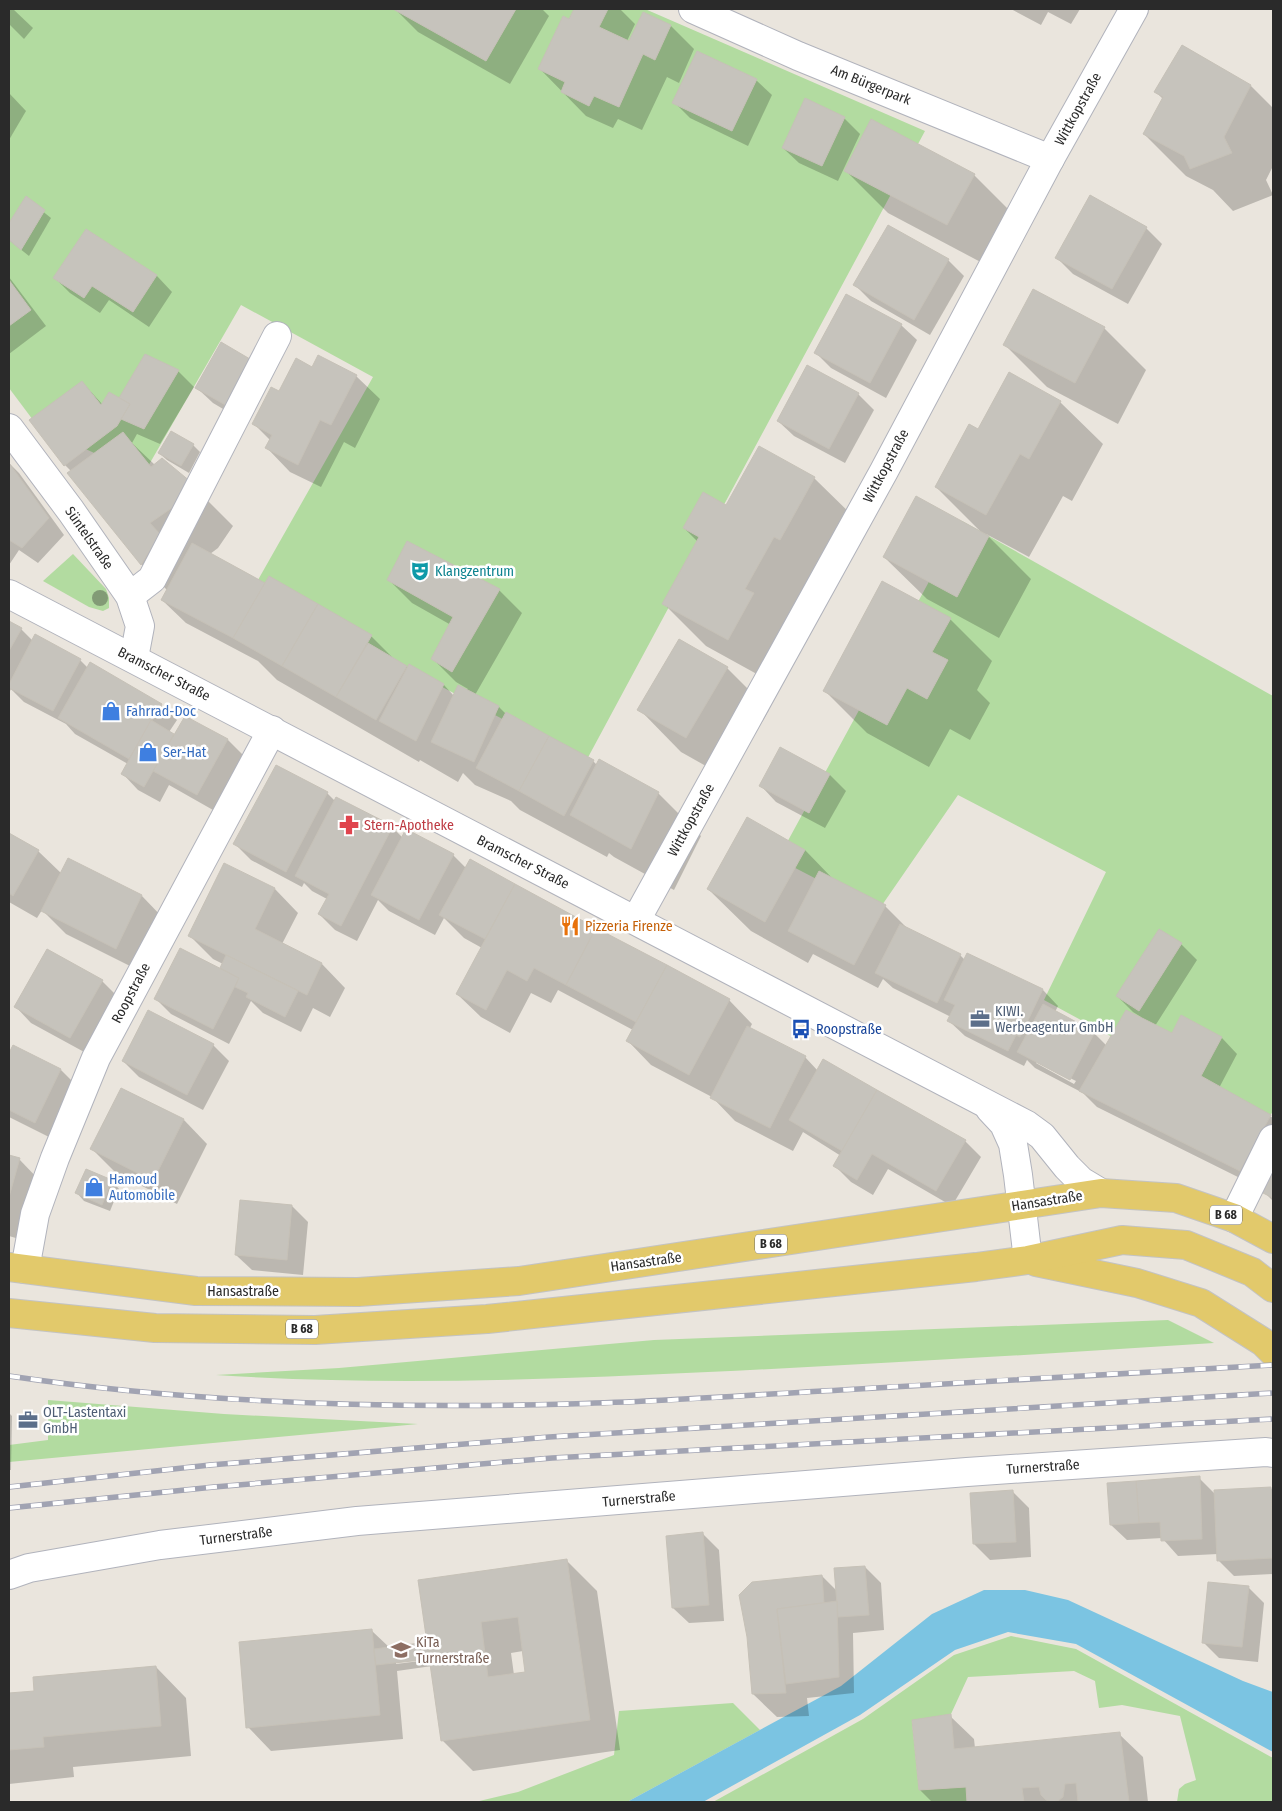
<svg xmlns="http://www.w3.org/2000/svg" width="1282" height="1811" font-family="'Fira Sans Condensed',sans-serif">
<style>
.green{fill:#b2dba0}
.water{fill:#7bc4e2}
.shadow{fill:#0003;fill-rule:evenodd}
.building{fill:#c6c3bc;stroke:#c6c1b7;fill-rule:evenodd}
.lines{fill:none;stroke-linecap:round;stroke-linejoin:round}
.minor-casing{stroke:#b1b3bc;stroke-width:30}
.major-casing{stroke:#c3c3c3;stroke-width:30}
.minor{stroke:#fff;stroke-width:28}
.major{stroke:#e2c96b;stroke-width:28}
.rail-casing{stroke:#a1a3b2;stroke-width:5.5}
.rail{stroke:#fff;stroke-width:4;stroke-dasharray:11;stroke-linecap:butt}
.tree{fill:#829b76}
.labels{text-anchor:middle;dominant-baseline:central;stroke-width:5;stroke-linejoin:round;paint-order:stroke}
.shield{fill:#fff;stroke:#6a6a6a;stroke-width:1}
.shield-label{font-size:12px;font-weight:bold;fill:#2a2a2a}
.street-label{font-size:14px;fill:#2a2a2a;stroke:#fff}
.culture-label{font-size:14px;fill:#0d838f;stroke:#fff;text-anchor:start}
.shop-label{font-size:14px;fill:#366cbe;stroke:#fff;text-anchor:start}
.health-label{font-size:14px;fill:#be3a42;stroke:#fff;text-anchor:start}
.food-label{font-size:14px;fill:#c56008;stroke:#fff;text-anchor:start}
.service-label{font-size:14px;fill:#4e5e75;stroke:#fff;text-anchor:start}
.transit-label{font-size:14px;fill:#164399;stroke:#fff;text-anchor:start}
.education-label{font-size:14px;fill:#785e54;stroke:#fff;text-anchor:start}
</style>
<rect width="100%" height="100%" fill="#eae5dd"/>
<g class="green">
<path d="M9 9H645L925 131 585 763 254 587 373 377 241 305 143 475 39 428 9 388Z"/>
<path d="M962 521 1273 696V1111L1267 1121 1044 1000 1106 872 958 795 878 911 778 859Z"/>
<path d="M73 554 106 589 109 598V608L103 611 89 607 43 581Z"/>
<path d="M1168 1320 1214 1343C1046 1354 877 1364 708 1372 544 1380 380 1386 216 1375L339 1368 654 1340Z"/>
<path d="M48 1400 224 1414 418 1424 9 1462V1445L48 1440Z"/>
<path d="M1011 1636 1076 1649 1273 1758V1802H1177L1179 1789 1185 1784 1196 1780 1180 1716 1122 1705 1099 1708 1095 1681 1074 1671 968 1677 951 1714 912 1721 919 1790 966 1787 967 1802H713L863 1719 954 1655Z"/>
<path d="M733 1703 760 1730 627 1802H475L518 1792 614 1755 619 1711Z"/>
</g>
<path class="water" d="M984 1590H1025L1068 1600 1243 1681 1273 1692V1752L1076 1644 1008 1632 955 1650 860 1715 703 1802H627L841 1686 932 1614Z"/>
<g class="shadow">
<path d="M9 9H13L33 28 24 39 9 24Z"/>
<path d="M395 9H542L549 16 510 84 418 32Z"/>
<path d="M575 9H620L635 24 627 41 630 42 644 13 671 26 694 49 679 83 667 77 642 130 618 119 613 128 586 116 540 69Z"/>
<path d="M1011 9H1080L1071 24 1048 12 1041 25Z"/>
<path d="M1183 46 1251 86 1273 108V166L1266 180 1273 195 1233 211 1213 190 1186 176 1144 134 1163 99 1156 92Z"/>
<path d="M756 80 772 95 748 146 690 118 674 102Z"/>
<path d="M9 93 26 111 9 140Z"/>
<path d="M844 118 860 134 838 181 799 163 783 148Z"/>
<path d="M846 171 974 175 1016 217 990 267 888 213Z"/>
<path d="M1091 197 1146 228 1162 244 1128 304 1073 274 1057 258Z"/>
<path d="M26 198 51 218 29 256 9 240V226Z"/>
<path d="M86 230 157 276 172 292 149 327 109 300 100 313 70 293 55 278Z"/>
<path d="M948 260 964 276 930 335 871 301 855 285Z"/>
<path d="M9 277 46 326 9 354Z"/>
<path d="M901 325 917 340 886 398 831 368 815 352Z"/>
<path d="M1104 328 1146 370 1118 424 1047 387 1005 345Z"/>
<path d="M222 344 245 422 213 403 197 388Z"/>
<path d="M146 355 178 371 194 387 160 444 137 434 132 443 155 465 190 483 233 526 218 548 210 554 266 584 371 636 396 661 408 668 409 666 444 685 454 696 468 689 456 682 433 659 451 625 412 603 389 580 499 590 522 613 475 695 499 707 506 714 593 761 597 765 658 793 701 836 674 890 614 857 609 853 607 857 520 810 511 801 475 785 463 773 458 782 420 760 419 762 277 680 258 661 186 623 162 600 167 590 142 565 69 473 71 471 65 465 82 382 103 405 120 399Z"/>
<path d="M313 368 356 376 380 399 355 448 344 442 321 487 290 472 267 448 271 441 254 424 280 393Z"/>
<path d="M858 394 874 410 845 463 794 436 778 421Z"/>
<path d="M1060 402 1103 444 1072 501 1063 496 1029 557 986 534 1031 579 999 638 927 599 884 557 981 532 936 487Z"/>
<path d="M193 445 200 452 189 473 167 460 159 453Z"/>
<path d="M9 463 19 473 64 535 38 563 19 550 9 565Z"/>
<path d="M814 478 857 520 771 682 706 646 664 604 698 542 684 528 726 506Z"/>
<path d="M950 619 992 661 977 690 990 703 970 740 950 729 929 767 867 733 824 690Z"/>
<path d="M9 622 21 629 33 641 80 660 88 668 161 705 177 720 169 732 174 735 186 718 228 740 244 756 213 810 169 785 160 802 138 790 123 774 128 764 75 734 66 724 24 702 11 689 9 693Z"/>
<path d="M727 668 769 710 729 779 681 752 639 709Z"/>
<path d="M781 749 830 775 846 791 825 828 776 802 761 786Z"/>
<path d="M276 767 327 793 335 801 392 827 403 838 453 855 466 868 470 861 729 1000 752 1024 750 1028 805 1057 818 1071 965 1141 981 1157 952 1206 888 1169 873 1195 851 1182 835 1166 841 1156 803 1132 793 1151 735 1121 712 1097 651 1065 628 1041 633 1030 558 990 551 1003 531 993 510 1033 481 1017 457 994 482 948 464 938 444 918 435 935 389 911 378 900 357 941 335 930 319 914 327 899 312 891 304 883 302 887 251 860 235 844Z"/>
<path d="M9 834 38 851 62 874 69 860 142 896 165 920 140 971 66 934 42 910 37 918 9 902Z"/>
<path d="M805 850 834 880 885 906 909 930 960 955 965 960 968 954 1043 990 1058 1006 1055 1012 1094 1033 1107 1046 1141 1017 1133 1012 1117 996 1160 930 1181 944 1197 960 1155 1026 1173 1034 1182 1017 1222 1038 1237 1054 1219 1088 1273 1118V1155L1256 1186 1097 1107 1083 1093 1035 1068 1027 1060 1024 1066 965 1036 949 1021 951 1017 893 988 883 979 878 988 813 954 808 963 751 931 708 889ZM1036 1061 1076 1081 1074 1084 1036 1063Z"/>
<path d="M224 864 275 889 298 913 282 944 322 964 345 988 330 1017 313 1008 301 1032 263 1013 251 1001 229 1044 171 1014 155 998 220 970 223 964 213 959 190 936Z"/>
<path d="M102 981 118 997 86 1053 31 1023 16 1007Z"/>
<path d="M213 1045 229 1061 203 1110 139 1077 123 1061Z"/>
<path d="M13 1047 61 1070 77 1086 51 1138 9 1117V1056Z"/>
<path d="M122 1089 184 1120 207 1144 177 1204 115 1172 92 1149Z"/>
<path d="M9 1156 19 1159 42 1183 26 1241 9 1236Z"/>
<path d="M87 1170 112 1181 119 1189 110 1211 84 1201 77 1193Z"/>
<path d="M1273 1175V1201L1265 1193Z"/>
<path d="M292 1206 308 1222 303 1275 252 1270 236 1255Z"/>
<path d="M9 1413 12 1416 11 1470H9Z"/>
<path d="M1199 1478 1215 1494 1271 1488 1273 1491V1574L1234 1576 1218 1560V1554L1178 1556 1162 1538 1127 1540 1111 1525Z"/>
<path d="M1013 1492 1029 1508 1031 1557 990 1560 974 1544Z"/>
<path d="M703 1534 719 1550 724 1621 689 1623 673 1608Z"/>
<path d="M567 1561 597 1591 620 1750 473 1771 442 1740 432 1666 397 1671 403 1739 271 1751 248 1727 372 1631 390 1648 429 1644ZM523 1651 526 1673 514 1675 511 1653ZM435 1657 436 1659 396 1664V1661Z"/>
<path d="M865 1567 881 1583 884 1630 853 1633 854 1693 807 1698 809 1716 777 1717 753 1694 748 1637 741 1595 822 1576 837 1591Z"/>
<path d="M1248 1587 1264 1603 1258 1662 1219 1658 1203 1642Z"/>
<path d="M156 1667 186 1698 191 1756 73 1767 74 1777 9 1784V1695L36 1692Z"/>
<path d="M950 1716 974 1739 975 1748 1119 1734 1143 1757 1148 1802H932L920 1790Z"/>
</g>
<g class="building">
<path d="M393 9H516L486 61Z"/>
<path d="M574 9H608L599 27 629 41 643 12 671 25 655 60 643 54 619 107 594 96 589 106 561 92 565 82 538 69 563 16 569 19Z"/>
<path d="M1182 45 1251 85 1224 137 1232 153 1190 169 1184 156 1143 134 1163 97 1154 92Z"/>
<path d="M697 51 757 79 732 131 672 103Z"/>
<path d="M805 98 845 117 822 166 782 148Z"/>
<path d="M871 119 975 174 947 225 844 171Z"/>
<path d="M1090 195 1147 227 1112 289 1055 258Z"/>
<path d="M26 196 45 210 21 250 9 240V223Z"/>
<path d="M888 225 949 259 914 320 853 285Z"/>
<path d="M86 229 157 275 133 312 92 286 84 298 53 278Z"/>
<path d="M9 280 31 310 9 326Z"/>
<path d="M1033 289 1105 327 1075 383 1003 345Z"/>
<path d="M846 294 902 324 870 383 814 353Z"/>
<path d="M221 342 255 362 229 407 195 388Z"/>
<path d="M145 354 179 370 144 429 121 419 130 404 119 398Z"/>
<path d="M318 355 357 375 331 425 320 420 298 465 265 448 272 435 252 424 271 387 279 391 296 358 312 367Z"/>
<path d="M807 365 859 393 829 449 777 421Z"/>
<path d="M1009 372 1061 401 1029 459 1020 454 986 515 935 487 969 424 978 429Z"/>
<path d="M82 381 101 405 109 392 130 404 117 426 64 466 29 420Z"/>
<path d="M171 431 194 444 181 466 158 453Z"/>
<path d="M123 432 151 467 162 458 191 482 176 505 150 523 160 534 141 565 67 473Z"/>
<path d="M759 446 815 477 780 540 774 537 745 589 754 593 728 640 662 604 699 537 683 528 703 492 726 505Z"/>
<path d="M9 463 49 518 22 548 9 540Z"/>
<path d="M916 496 989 536 957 597 883 557Z"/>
<path d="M407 541 500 589 452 672 431 659 453 617 387 580Z"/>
<path d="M192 543 265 583 233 638 161 600Z"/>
<path d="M269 576 318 604 282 666 233 638Z"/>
<path d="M882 581 951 618 932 652 948 660 927 699 907 688 887 725 823 691Z"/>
<path d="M318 604 372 635 336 697 282 666Z"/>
<path d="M9 621 22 628 9 651Z"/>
<path d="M35 634 81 659 53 711 9 688V684Z"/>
<path d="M679 639 728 667 686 738 637 710Z"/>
<path d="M368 643 407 666 376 720 336 697Z"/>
<path d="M90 662 162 704 129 759 58 718Z"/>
<path d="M409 664 444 684 416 741 379 721Z"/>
<path d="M458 685 499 706 474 762 431 742Z"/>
<path d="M506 712 549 736 519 791 476 768Z"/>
<path d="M185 716 228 739 197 795 153 771Z"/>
<path d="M151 720 174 734 144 787 121 774Z"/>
<path d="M549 736 594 760 564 816 519 791Z"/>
<path d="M780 747 830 774 809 813 759 786Z"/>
<path d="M599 759 659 792 631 849 570 815Z"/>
<path d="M276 765 328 792 286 872 233 844Z"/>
<path d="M336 797 393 826 341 926 318 914 329 894 295 876Z"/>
<path d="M747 817 805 850 765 922 707 889Z"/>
<path d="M406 829 454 854 419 920 371 895Z"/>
<path d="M9 833 39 850 13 896 9 893Z"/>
<path d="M68 858 142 895 116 949 41 911Z"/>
<path d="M470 859 515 884 485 939 439 915Z"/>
<path d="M224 863 275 888 255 929 322 963 307 995 188 936Z"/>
<path d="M819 871 886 905 854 965 788 931Z"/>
<path d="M515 884 596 928 566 985 534 968 527 981 507 970 486 1010 456 994Z"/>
<path d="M900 924 961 954 937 1003 875 973Z"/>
<path d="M596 928 667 965 636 1022 566 985Z"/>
<path d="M1159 929 1182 943 1139 1011 1116 996Z"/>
<path d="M180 948 239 978 213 1029 154 999Z"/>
<path d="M47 949 103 980 70 1038 14 1007Z"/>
<path d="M967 953 1043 989 1020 1037 1016 1035 1008 1051 947 1021 955 1005 944 1000Z"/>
<path d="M226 955 298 991 285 1017 246 997 248 993 235 987 239 978 220 968Z"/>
<path d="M667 965 730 999 689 1075 626 1041Z"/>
<path d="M1043 1004 1095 1032 1070 1080 1017 1052Z"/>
<path d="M148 1010 214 1044 187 1095 122 1061Z"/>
<path d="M1126 1010 1172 1033 1181 1015 1222 1037 1201 1076 1271 1115 1240 1171 1079 1091Z"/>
<path d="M747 1026 806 1056 770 1128 710 1098Z"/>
<path d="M13 1045 61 1069 35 1123 9 1110V1053Z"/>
<path d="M823 1059 877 1090 842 1151 789 1120Z"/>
<path d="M121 1088 184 1119 153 1181 90 1149Z"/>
<path d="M877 1090 966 1140 936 1191 872 1154 857 1180 833 1166Z"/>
<path d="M9 1155 20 1158 9 1197Z"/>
<path d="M86 1169 112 1180 102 1205 75 1193Z"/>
<path d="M1273 1173V1198L1263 1193Z"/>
<path d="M240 1200 292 1205 287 1260 235 1255Z"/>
<path d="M1200 1476 1202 1539 1161 1541 1160 1522 1139 1523 1136 1481Z"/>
<path d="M1136 1481 1139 1523 1110 1525 1107 1483Z"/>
<path d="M1271 1487 1273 1558 1217 1561 1214 1490Z"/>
<path d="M1013 1490 1016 1542 973 1544 970 1493Z"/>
<path d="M703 1532 709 1605 672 1608 666 1536Z"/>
<path d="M567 1559 590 1720 441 1741 418 1580ZM518 1617 525 1672 488 1677 481 1622Z"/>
<path d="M865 1566 869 1615 838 1617 834 1568Z"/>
<path d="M822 1575 824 1603 777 1609 786 1693 752 1694 747 1637 739 1595 752 1582Z"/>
<path d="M1208 1582 1249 1586 1242 1647 1202 1643Z"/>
<path d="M837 1601 839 1677 786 1684 777 1609Z"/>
<path d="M372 1629 380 1715 246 1728 239 1642Z"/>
<path d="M428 1642 430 1659 376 1665 374 1649Z"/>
<path d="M156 1666 161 1726 43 1737 44 1747 9 1750V1693L34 1691 33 1677Z"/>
<path d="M951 1714 954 1749 1120 1732 1129 1802H1078L1076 1783 1065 1784 1063 1797 1058 1801 1052 1802 1046 1800 1041 1795 1039 1787 1022 1788 1024 1802H967L966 1787 919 1790 912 1720Z"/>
</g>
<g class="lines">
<defs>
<g id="minor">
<path d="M693 9 798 56 1050 159"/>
<path d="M9 428 71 511 130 596 140 626 134 658"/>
<path d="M9 594 1027 1125 1042 1136 1067 1167 1081 1181 1101 1193"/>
<path d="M130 596 152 579 277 336"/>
<path d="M636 920 884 471 1050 159 1134 9"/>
<path d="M990 1109 1004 1124 1013 1144 1018 1175 1028 1260"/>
<path d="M1234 1218 1273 1139"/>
<path d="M25 1269 35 1214 55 1158 96 1058 272 730"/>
<path d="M9 1575 29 1568 160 1545 357 1521 967 1472 1266 1452 1273 1453"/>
</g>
<g id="major">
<path d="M1036 1262 1137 1283 1201 1303 1263 1342 1273 1352"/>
<path d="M9 1267 196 1291 358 1292 519 1281 1101 1193 1176 1198 1234 1218 1273 1239"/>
<path d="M9 1313 155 1328 315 1330 487 1319 976 1267 1028 1260 1122 1240 1186 1245 1252 1272 1273 1288"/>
</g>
</defs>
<use href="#minor" class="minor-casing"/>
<use href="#major" class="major-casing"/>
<use href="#minor" class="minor"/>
<use href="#major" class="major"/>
<defs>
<g id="rail">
<path d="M9 1376C192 1403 383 1409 568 1404 659 1402 750 1395 841 1390 985 1381 1129 1373 1273 1365"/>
<path d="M9 1487 210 1465 549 1437 1273 1393"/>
<path d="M9 1508 214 1487 552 1458 1273 1419"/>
</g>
</defs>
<use href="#rail" class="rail-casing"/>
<use href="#rail" class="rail"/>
</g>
<circle class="tree" cx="100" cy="598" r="8"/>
<defs>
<symbol id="theatre-bare" viewBox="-9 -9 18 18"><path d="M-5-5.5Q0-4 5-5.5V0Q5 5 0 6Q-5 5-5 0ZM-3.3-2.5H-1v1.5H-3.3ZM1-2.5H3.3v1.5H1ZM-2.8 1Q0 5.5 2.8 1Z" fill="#0f9aa8" stroke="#fff" stroke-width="2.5" paint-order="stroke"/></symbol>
<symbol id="shop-bare" viewBox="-9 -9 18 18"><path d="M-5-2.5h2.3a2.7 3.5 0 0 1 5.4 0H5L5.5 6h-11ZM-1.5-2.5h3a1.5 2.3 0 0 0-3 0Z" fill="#3f7fe0" stroke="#fff" stroke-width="2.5" paint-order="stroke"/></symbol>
<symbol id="pharmacy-bare" viewBox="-9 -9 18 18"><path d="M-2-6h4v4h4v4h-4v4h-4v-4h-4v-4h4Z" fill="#e0444e" stroke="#fff" stroke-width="2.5" paint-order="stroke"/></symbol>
<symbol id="restaurant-bare" viewBox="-9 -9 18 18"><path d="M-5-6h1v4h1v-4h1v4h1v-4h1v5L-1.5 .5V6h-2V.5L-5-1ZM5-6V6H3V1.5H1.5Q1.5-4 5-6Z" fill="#e8710a" stroke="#fff" stroke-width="2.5" paint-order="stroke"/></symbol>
<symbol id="office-bare" viewBox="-9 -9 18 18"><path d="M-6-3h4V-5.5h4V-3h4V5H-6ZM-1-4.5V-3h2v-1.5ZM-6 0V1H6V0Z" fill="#5c6f8a" stroke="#fff" stroke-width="2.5" paint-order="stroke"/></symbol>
<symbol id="bus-bare" viewBox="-9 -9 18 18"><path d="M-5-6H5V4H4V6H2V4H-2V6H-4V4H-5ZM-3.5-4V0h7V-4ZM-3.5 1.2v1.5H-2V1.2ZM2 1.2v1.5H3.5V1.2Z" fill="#1a4fb4" stroke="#fff" stroke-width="2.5" paint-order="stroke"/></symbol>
<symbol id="school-bare" viewBox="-9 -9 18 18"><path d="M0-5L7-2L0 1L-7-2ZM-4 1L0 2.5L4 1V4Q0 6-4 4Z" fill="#8d6e63" stroke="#fff" stroke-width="2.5" paint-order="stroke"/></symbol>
</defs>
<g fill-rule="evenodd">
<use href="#theatre-bare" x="406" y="557" width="28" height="28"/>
<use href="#shop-bare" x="97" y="697" width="28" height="28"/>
<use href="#shop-bare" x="134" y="738" width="28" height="28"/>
<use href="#pharmacy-bare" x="335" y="811" width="28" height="28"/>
<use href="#restaurant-bare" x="556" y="912" width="28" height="28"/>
<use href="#office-bare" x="966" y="1005" width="28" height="28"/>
<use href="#bus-bare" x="787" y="1015" width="28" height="28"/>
<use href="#shop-bare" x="80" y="1173" width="28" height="28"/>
<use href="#office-bare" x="14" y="1406" width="28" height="28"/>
<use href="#school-bare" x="387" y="1636" width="28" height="28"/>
</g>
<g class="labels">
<g class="shield">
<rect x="1210" y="1205.5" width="32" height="19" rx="4"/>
<rect x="755" y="1234.5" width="32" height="19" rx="4"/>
<rect x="286" y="1319.5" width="32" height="19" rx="4"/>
</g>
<g class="shield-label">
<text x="1226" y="1215">B 68</text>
<text x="771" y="1244">B 68</text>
<text x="302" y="1329">B 68</text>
</g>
<g class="street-label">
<text transform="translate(871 85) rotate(22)">Am Bürgerpark</text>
<text transform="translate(1078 109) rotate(-61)">Wittkopstraße</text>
<text transform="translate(886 466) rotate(-62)">Wittkopstraße</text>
<text transform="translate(89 538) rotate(55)">Süntelstraße</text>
<text transform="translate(164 674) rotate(27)">Bramscher Straße</text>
<text transform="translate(691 820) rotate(-61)">Wittkopstraße</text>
<text transform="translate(523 862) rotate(27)">Bramscher Straße</text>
<text transform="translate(131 993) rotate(-62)">Roopstraße</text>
<text transform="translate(1047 1201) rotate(-9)">Hansastraße</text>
<text transform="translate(646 1262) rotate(-8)">Hansastraße</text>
<text x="243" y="1291">Hansastraße</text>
<text transform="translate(1043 1467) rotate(-4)">Turnerstraße</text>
<text transform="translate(639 1499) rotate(-5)">Turnerstraße</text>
<text transform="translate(236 1536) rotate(-7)">Turnerstraße</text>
</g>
<g class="culture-label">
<text x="435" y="571">Klangzentrum</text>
</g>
<g class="shop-label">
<text x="126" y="711">Fahrrad-Doc</text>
<text x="163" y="752">Ser-Hat</text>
<text x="109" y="1179">Hamoud<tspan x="109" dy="16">Automobile</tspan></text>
</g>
<g class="health-label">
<text x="364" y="825">Stern-Apotheke</text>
</g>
<g class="food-label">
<text x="585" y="926">Pizzeria Firenze</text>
</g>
<g class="service-label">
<text x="995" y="1011">KIWI.<tspan x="995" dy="16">Werbeagentur GmbH</tspan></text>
<text x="43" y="1412">OLT-Lastentaxi<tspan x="43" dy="16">GmbH</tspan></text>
</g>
<g class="transit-label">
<text x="816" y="1029">Roopstraße</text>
</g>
<g class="education-label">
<text x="416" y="1642">KiTa<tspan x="416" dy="16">Turnerstraße</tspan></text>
</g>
</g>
<rect width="1282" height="1811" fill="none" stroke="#2a2a2a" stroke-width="20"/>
</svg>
